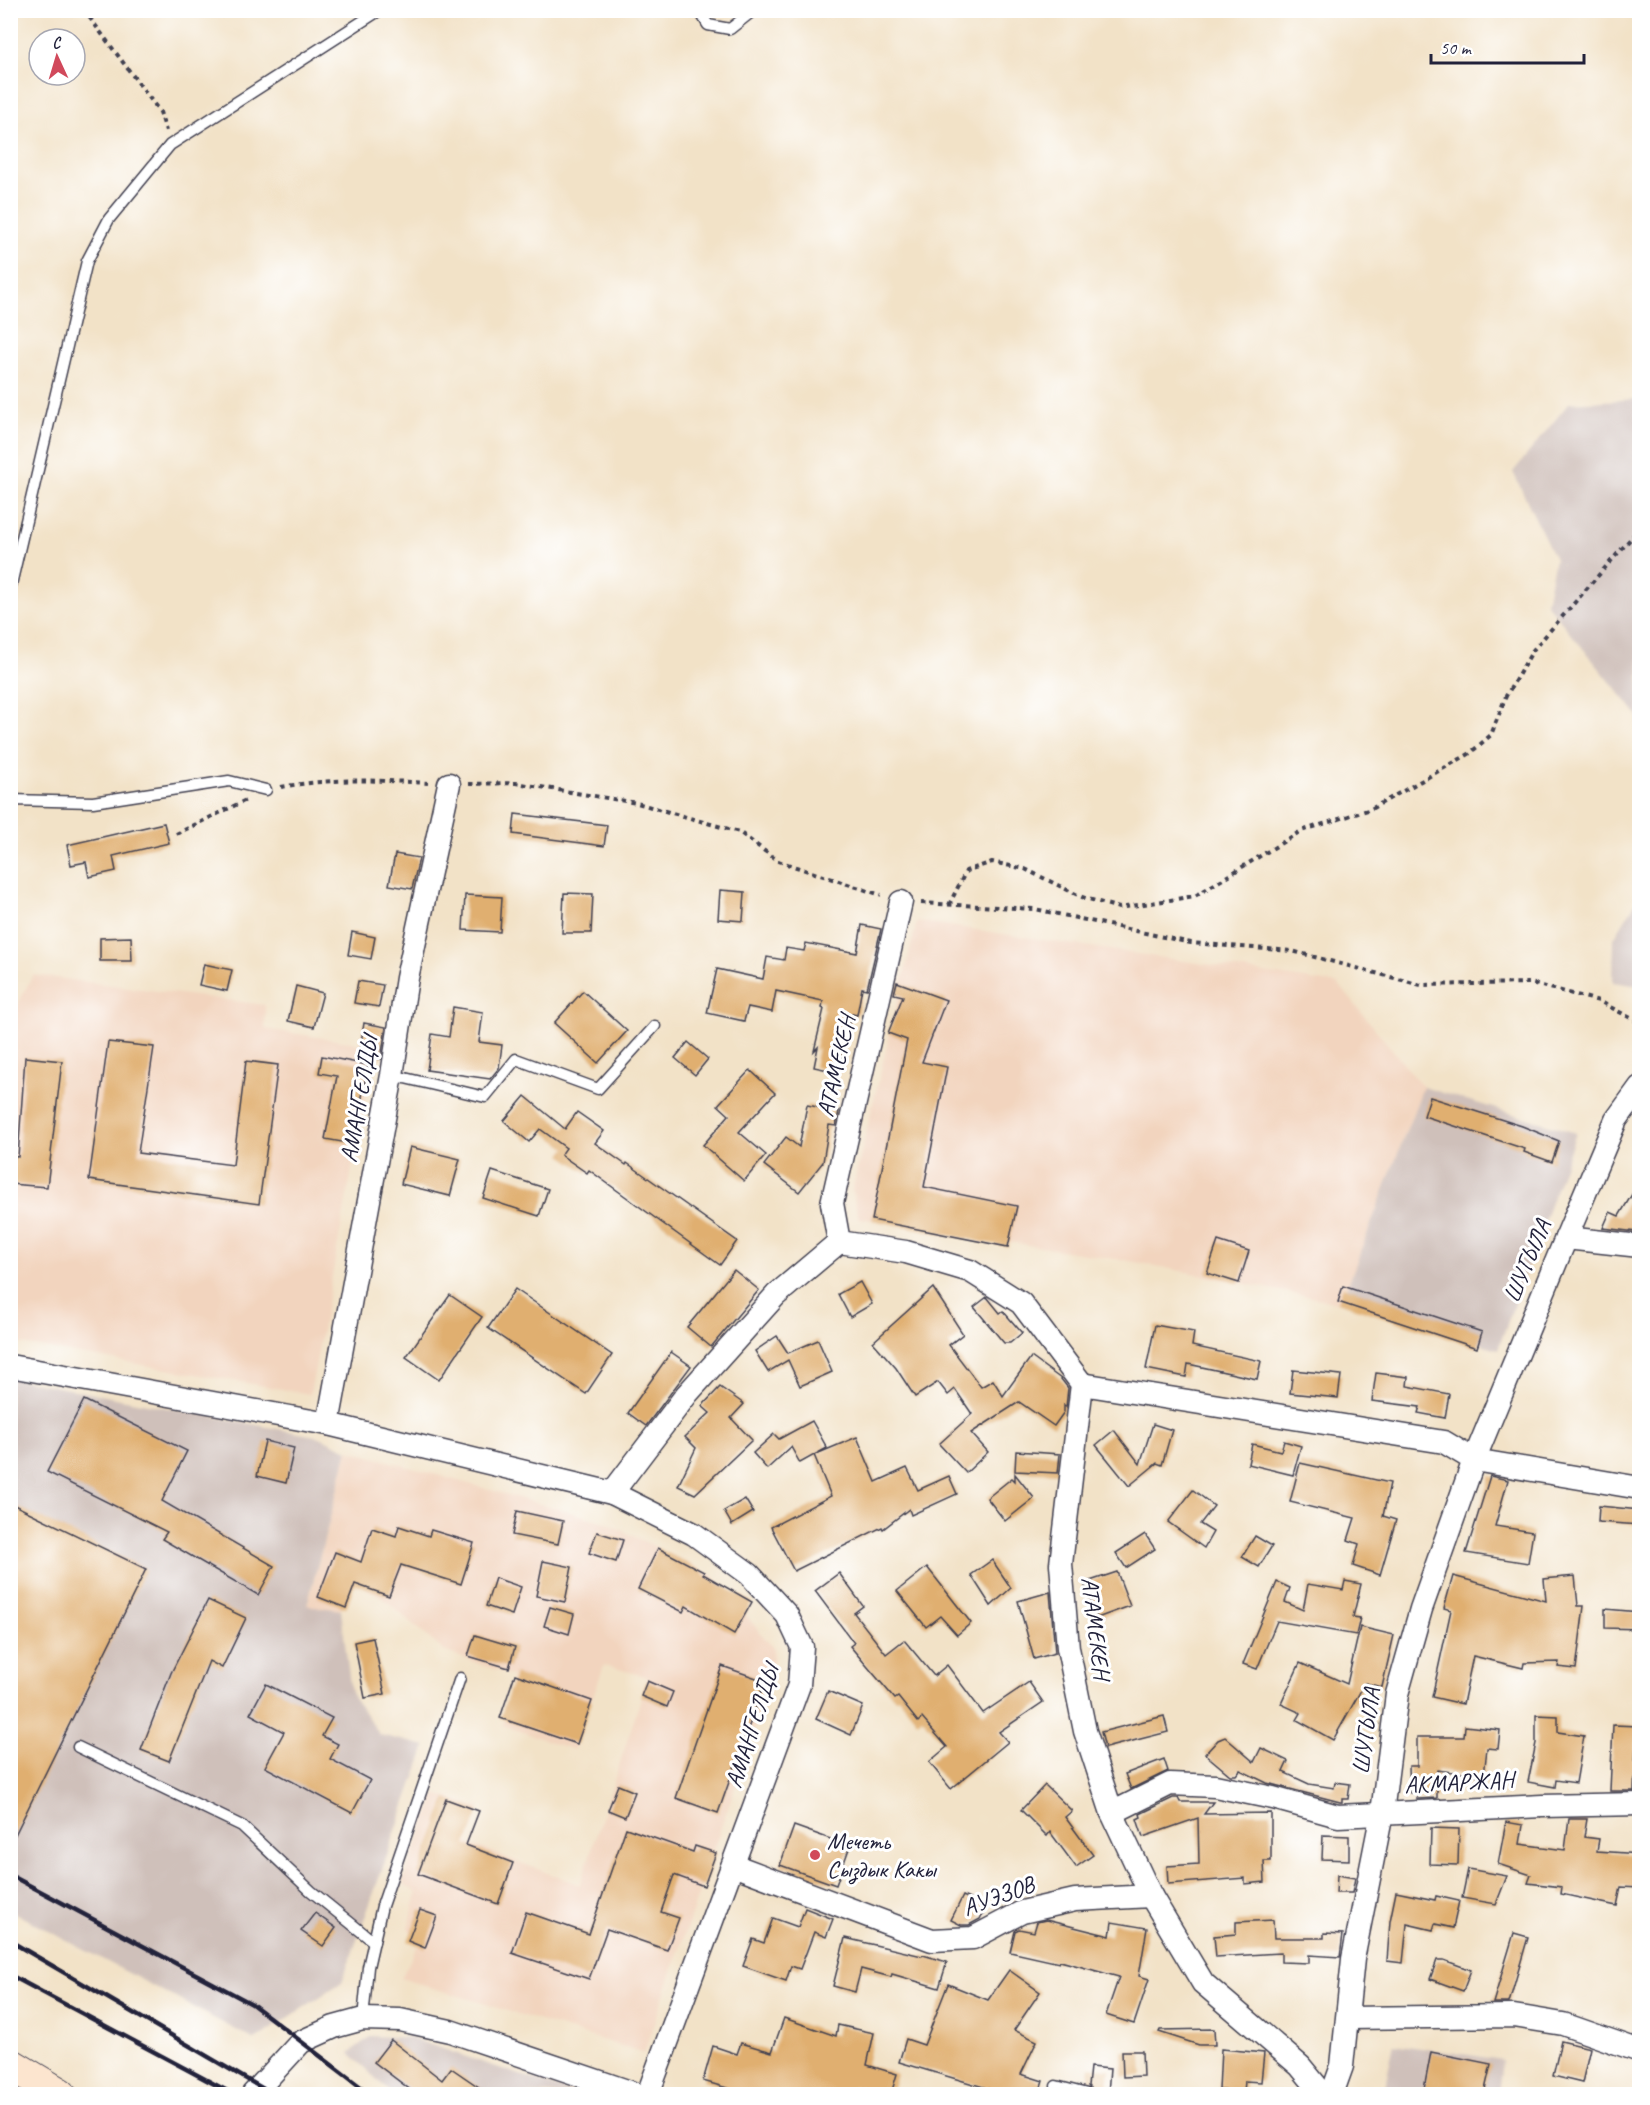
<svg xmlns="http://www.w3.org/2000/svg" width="1650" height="2105" font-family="Caveat,sans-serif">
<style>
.built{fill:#f2d4be}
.industrial{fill:#cfc0ba}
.building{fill:#e0af6f}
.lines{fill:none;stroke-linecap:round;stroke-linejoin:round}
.service-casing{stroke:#413f50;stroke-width:13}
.minor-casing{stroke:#413f50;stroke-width:25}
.secondary-casing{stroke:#413f50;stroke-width:34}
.path{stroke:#413f50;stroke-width:4;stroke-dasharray:4.5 4.5;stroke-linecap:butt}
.service{stroke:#fff;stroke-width:10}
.minor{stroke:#fff;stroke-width:22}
.secondary{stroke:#fce5cf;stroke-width:32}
.rail{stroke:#22223b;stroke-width:4.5}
.poi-dot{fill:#d1495b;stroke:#fff;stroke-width:2}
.labels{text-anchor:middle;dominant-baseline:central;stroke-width:6;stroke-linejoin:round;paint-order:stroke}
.street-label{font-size:24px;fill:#22223b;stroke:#fff}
.poi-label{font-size:24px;fill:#22223b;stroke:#fff;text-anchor:start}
</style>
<rect width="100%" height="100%" fill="#fff"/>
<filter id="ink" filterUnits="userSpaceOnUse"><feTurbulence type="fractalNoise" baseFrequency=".0167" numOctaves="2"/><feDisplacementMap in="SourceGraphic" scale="12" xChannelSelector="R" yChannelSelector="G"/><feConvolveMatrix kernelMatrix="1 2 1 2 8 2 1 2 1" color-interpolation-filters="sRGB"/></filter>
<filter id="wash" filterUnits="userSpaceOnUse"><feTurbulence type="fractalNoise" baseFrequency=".008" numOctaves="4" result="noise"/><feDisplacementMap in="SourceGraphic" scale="24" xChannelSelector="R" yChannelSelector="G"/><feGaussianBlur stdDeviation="1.35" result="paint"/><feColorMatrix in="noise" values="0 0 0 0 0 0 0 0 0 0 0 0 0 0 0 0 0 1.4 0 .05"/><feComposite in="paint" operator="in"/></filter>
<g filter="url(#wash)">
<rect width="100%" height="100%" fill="#f2e2c7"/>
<g class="built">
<path d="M917 921 1338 984 1423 1087 1341 1303 1141 1263 859 1218 852 1191Z"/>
<path d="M33 975 265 1005V1029L375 1046 310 1394 11 1342 10 1019Z"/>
<path d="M348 1450 605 1522 712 1575 774 1649 771 1681 644 2053 401 1978 420 1941 408 1929 417 1893 402 1883 436 1794 480 1808 467 1843 580 1885 648 1677 604 1665 574 1750 503 1725 512 1676 444 1651 380 1596 354 1582 341 1610 307 1606Z"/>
</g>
<g class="industrial">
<path d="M1639 399H1640L1639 717 1546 603 1555 559 1513 472 1569 403Z"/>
<path d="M1639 897V986L1613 982 1614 938Z"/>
<path d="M1423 1087 1576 1133 1498 1349 1341 1303Z"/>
<path d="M10 1378 320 1437 348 1450 307 1605 341 1610 351 1693 380 1735 426 1746 342 1982 255 2040 11 1911Z"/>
<path d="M371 2036 410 2038 577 2094H392L349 2053Z"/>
<path d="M1394 2044 1502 2060 1498 2094H1383Z"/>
</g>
<g id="blocks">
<g class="building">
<path d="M515 814 607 825 604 846 513 834Z"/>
<path d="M164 823 169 843 113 856 116 871 89 877 86 862 71 865 67 845Z"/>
<path d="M395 854 419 858 412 889 389 885Z"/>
<path d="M720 890 745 892 743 921 718 919Z"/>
<path d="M564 893 593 894 591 933H562Z"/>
<path d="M465 895 502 897 500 932 463 930Z"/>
<path d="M862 925 881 929 867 989 862 988 857 1015 852 1014 838 1072 814 1067 818 1047 814 1051 824 1009 822 1008 823 1001 776 991 772 1012 748 1007 744 1021 707 1013 717 969 763 979 767 957 784 960 786 948 804 951 806 943 857 953Z"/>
<path d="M352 932 375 937 371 959 348 955Z"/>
<path d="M131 937 132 961H100V938Z"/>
<path d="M204 964 232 970 227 991 199 985Z"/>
<path d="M358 981 383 985 379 1007 354 1003Z"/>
<path d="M897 982 946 1000 922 1062 947 1067 924 1187 1017 1206 1008 1247 872 1220 907 1040 888 1033 903 996 894 994Z"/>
<path d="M296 986 323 993 314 1027 288 1021Z"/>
<path d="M583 991 627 1031 598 1063 554 1023Z"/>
<path d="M453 1007 483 1012 479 1042 502 1045 499 1068 490 1079 427 1070 432 1034 449 1037Z"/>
<path d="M364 1023 386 1027 381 1059 359 1056Z"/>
<path d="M108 1042 154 1047 138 1153 233 1165 246 1061 278 1065 259 1204 89 1180Z"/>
<path d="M688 1042 708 1059 695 1075 675 1058Z"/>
<path d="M322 1056 368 1065 353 1144 325 1139 337 1076 319 1073Z"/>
<path d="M25 1057 62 1061 47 1187 10 1184V1156L18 1157Z"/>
<path d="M750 1070 775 1093 739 1132 766 1155 744 1181 703 1145 729 1115 718 1105Z"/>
<path d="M525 1096 565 1129 577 1112 604 1131 595 1143 626 1165 627 1163 737 1241 720 1265 589 1170 587 1173 561 1155 566 1148 540 1129 529 1142 504 1121Z"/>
<path d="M1430 1097 1522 1126 1559 1141 1552 1162 1524 1152 1525 1149 1424 1116Z"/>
<path d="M807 1105 839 1111 836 1126 829 1125 823 1162 799 1192 764 1165 786 1137 799 1147Z"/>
<path d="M410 1147 460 1159 450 1196 401 1184Z"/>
<path d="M492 1171 548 1189 539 1216 483 1198Z"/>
<path d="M1640 1181V1225L1637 1232 1603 1228 1610 1212 1619 1216Z"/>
<path d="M1218 1241 1249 1251 1239 1283 1207 1273Z"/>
<path d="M734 1270 759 1290 711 1347 687 1327Z"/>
<path d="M860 1282 872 1304 850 1317 838 1294Z"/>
<path d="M1343 1286 1482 1332 1477 1348 1338 1302Z"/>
<path d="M933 1288 963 1334 949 1345 981 1387 993 1380 1003 1396 1031 1357 1061 1379 1068 1388 1066 1407 1064 1405V1412L1054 1426 1019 1402 971 1433 988 1452 966 1473 939 1444 972 1414 955 1389 948 1395 938 1382 915 1397 896 1368 873 1342Z"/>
<path d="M515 1289 612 1355 586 1394 488 1328Z"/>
<path d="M450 1295 482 1317 439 1380 406 1357Z"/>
<path d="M987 1297 1000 1313 1003 1311 1022 1333 1010 1343H1004L974 1307Z"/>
<path d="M1155 1325 1194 1332 1192 1346 1261 1361 1257 1379 1188 1364 1186 1377 1146 1369Z"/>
<path d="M777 1336 788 1353 818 1340 832 1372 800 1386 788 1360 768 1372 755 1351Z"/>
<path d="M671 1352 691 1366 646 1426 628 1413Z"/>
<path d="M1293 1370 1341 1375 1338 1398 1290 1393Z"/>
<path d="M1376 1373 1408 1377 1407 1386 1449 1394 1445 1418 1418 1413 1420 1407 1372 1401Z"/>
<path d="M720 1387 744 1404 731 1418 752 1440 695 1494 678 1486 696 1448 685 1437 710 1413 702 1406Z"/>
<path d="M84 1400 187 1451 162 1501 274 1566 258 1595 162 1539 167 1532 47 1472Z"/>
<path d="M812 1421 827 1448 800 1463 791 1447 767 1469 753 1453 774 1434 779 1439Z"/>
<path d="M1153 1424 1172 1430 1162 1465 1157 1463 1129 1486 1096 1445 1114 1430 1140 1464Z"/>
<path d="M857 1437 876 1482 907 1468 918 1490 949 1476 957 1494 911 1515 909 1509 883 1529 882 1527 794 1571 771 1527 831 1496 814 1455Z"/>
<path d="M265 1441 294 1448 286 1483 257 1476Z"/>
<path d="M1284 1441 1301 1446 1293 1475 1248 1464 1252 1444 1281 1451Z"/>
<path d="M1016 1451 1060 1454 1058 1473 1015 1471Z"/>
<path d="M1300 1463 1390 1483 1383 1516 1396 1520 1380 1575 1353 1566 1359 1544 1348 1540 1355 1518 1290 1502Z"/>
<path d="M1015 1474 1034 1498 1005 1521 987 1498 1012 1478 1015 1481Z"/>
<path d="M1490 1476 1508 1480 1495 1526 1533 1532 1528 1563 1466 1553Z"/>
<path d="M1193 1490 1214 1506 1200 1524 1213 1532 1204 1548 1168 1522Z"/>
<path d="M745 1499 753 1512 732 1525 724 1511Z"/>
<path d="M10 1503 146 1569 10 1845Z"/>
<path d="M1599 1506 1640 1510V1525L1598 1522Z"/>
<path d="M517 1511 563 1521 558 1544 512 1535Z"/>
<path d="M399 1526 429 1536 431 1530 474 1543 461 1584 401 1565 389 1596 355 1584 346 1608 318 1597 335 1552 361 1562 372 1528 396 1536Z"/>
<path d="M597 1532 623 1540 616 1562 589 1553Z"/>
<path d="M1145 1534 1155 1549 1126 1568 1116 1553Z"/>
<path d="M1255 1536 1272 1546 1259 1567 1242 1557Z"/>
<path d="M658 1548 704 1572 703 1574 752 1602 734 1634 686 1606 683 1612 638 1589Z"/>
<path d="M992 1560 1011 1588 991 1606 971 1575Z"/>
<path d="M543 1561 572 1567 565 1602 536 1596Z"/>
<path d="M927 1567 971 1623 957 1635 940 1616 926 1627 897 1591Z"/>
<path d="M1117 1572 1130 1606 1097 1618 1084 1583Z"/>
<path d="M839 1573 863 1606 854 1613 886 1654 904 1640 934 1676 947 1665 983 1713 1029 1682 1043 1702 999 1732 1008 1742 951 1789 929 1762 947 1747 922 1718 918 1722 898 1697 895 1699 850 1646 854 1643 815 1591Z"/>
<path d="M1453 1576 1546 1601 1544 1579 1575 1576 1578 1606H1584L1576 1669 1558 1667 1559 1662 1524 1663 1523 1668 1473 1656 1463 1704 1432 1697 1451 1610 1444 1608Z"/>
<path d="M495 1578 521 1587 512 1615 486 1606Z"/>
<path d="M1345 1581 1361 1584 1353 1617 1360 1618 1356 1635 1277 1621 1257 1669 1243 1664 1277 1582 1290 1588 1285 1602 1303 1610 1308 1584 1343 1590Z"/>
<path d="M1050 1592 1055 1653 1034 1659 1018 1601Z"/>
<path d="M208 1600 246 1618 222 1668 209 1661 169 1761 141 1750 171 1673Z"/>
<path d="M550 1607 574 1614 569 1634 544 1626Z"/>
<path d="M1605 1609 1640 1612V1629L1605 1628Z"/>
<path d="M1360 1627 1394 1635 1382 1687 1365 1683 1333 1740 1297 1720 1301 1713 1281 1704 1300 1663 1347 1684Z"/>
<path d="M475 1635 515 1647 509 1668 468 1656Z"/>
<path d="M373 1638 385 1694 365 1698 354 1642Z"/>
<path d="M722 1666 765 1681 718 1813 676 1798Z"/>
<path d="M515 1674 592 1701 577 1744 500 1718Z"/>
<path d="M647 1681 673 1692 667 1707 641 1696Z"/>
<path d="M266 1684 332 1718 322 1736 338 1744 330 1759 370 1780 352 1813 265 1767 284 1732 250 1714Z"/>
<path d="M828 1691 863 1706 851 1735 816 1719Z"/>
<path d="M1536 1715 1558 1716V1732L1584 1736 1576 1783 1556 1780 1555 1787 1528 1782 1536 1743Z"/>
<path d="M1164 1716 1168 1732 1105 1748 1101 1732Z"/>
<path d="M1613 1725 1639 1726V1742H1636L1634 1791H1610Z"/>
<path d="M1465 1726 1500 1730 1498 1749 1487 1748 1484 1776 1437 1770V1798L1417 1799V1793H1410L1409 1766H1417V1737H1464Z"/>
<path d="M1225 1737 1254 1762 1261 1748 1288 1761 1283 1772 1309 1784 1334 1788 1335 1782 1350 1784 1348 1799H1342V1802H1340L1267 1783 1240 1770 1236 1775H1230L1205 1754 1218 1740Z"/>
<path d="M1164 1759 1168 1771 1131 1789 1125 1774Z"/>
<path d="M618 1785 635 1792 625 1817 608 1810Z"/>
<path d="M1045 1785 1072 1811 1065 1817 1093 1855 1076 1867 1050 1832 1047 1836 1021 1810Z"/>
<path d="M1173 1798H1178L1180 1802H1213L1204 1814 1271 1813V1861H1264L1265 1882 1245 1884V1878L1168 1884 1167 1866 1199 1864 1198 1818 1143 1837 1137 1819 1141 1817 1140 1814Z"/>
<path d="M446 1799 479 1811 466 1845 513 1863 498 1904 418 1874Z"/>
<path d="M1569 1819H1587L1584 1837 1599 1839 1597 1851 1640 1854V1888L1621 1887 1617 1906 1561 1894 1562 1887 1528 1883 1531 1875 1498 1864 1506 1822 1523 1825 1520 1844 1565 1850Z"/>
<path d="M794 1826 850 1846 836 1885 780 1865Z"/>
<path d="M626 1828 693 1852 695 1846 716 1853 704 1886 674 1875 661 1912 679 1918 667 1950 607 1929 589 1979 512 1953 526 1912 589 1934Z"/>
<path d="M1431 1828 1459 1829 1458 1865 1430 1864Z"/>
<path d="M1323 1835 1349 1836V1860L1322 1859Z"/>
<path d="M1468 1869 1507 1876 1496 1904 1462 1898Z"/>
<path d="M1337 1875 1355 1878 1352 1893H1336Z"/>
<path d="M1396 1892 1435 1900 1436 1896 1459 1901 1453 1928 1435 1924 1433 1930 1407 1924 1403 1963 1387 1961 1390 1921Z"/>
<path d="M963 1896 986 1907 980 1919 969 1925H961L951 1920Z"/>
<path d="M805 1908 833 1919 826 1937 814 1932 800 1969 791 1966 786 1981 743 1966 753 1939 764 1943 773 1918 798 1927Z"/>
<path d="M420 1910 437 1916 425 1948 408 1941Z"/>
<path d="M315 1913 336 1928 323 1946 301 1931Z"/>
<path d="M1046 1920 1110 1936 1112 1922 1147 1928 1139 1976 1149 1979 1134 2024 1106 2015 1119 1977 1060 1961 1059 1963 1010 1952 1015 1931 1019 1929 1034 1932 1037 1922Z"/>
<path d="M1273 1920 1274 1938H1324V1933L1343 1934 1340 1957 1309 1955V1963L1281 1962V1953L1216 1957 1214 1936 1236 1934V1922Z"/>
<path d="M1514 1933 1528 1937 1509 2003H1493Z"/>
<path d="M845 1938 922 1956 923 1955 947 1962 939 1988 892 1974 891 1977 861 1969 855 1992 833 1986Z"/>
<path d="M1437 1960H1444L1471 1970 1463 1991 1430 1979Z"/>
<path d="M1009 1970 1040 1992 1014 2030 1037 2041 1021 2074 1043 2081 1039 2094H1007L899 2062 906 2039 924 2045 948 1984 988 2000Z"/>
<path d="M784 2018 836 2036 838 2025 874 2033 867 2065 897 2074 891 2094H748L703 2081 713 2046 737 2054 741 2043 772 2052Z"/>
<path d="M1214 2029 1215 2045H1199L1159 2032 1160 2030Z"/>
<path d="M391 2040 442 2080 451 2068 489 2094H416L374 2062Z"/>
<path d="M1561 2041 1590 2048 1582 2083 1553 2076Z"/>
<path d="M1221 2049 1264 2053 1261 2082 1245 2081 1244 2092 1219 2090Z"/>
<path d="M1122 2051H1142L1143 2076 1123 2077Z"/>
<path d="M1431 2052 1491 2064 1484 2094H1423Z"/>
<path d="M1090 2067 1110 2069 1108 2093 1094 2092 1088 2086Z"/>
</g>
</g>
</g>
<g filter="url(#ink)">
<use href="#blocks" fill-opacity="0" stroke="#413f50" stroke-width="1.5"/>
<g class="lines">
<defs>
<g id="service">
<path d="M699 10 708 25 730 29 754 10"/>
<path d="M10 589 87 261 109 219 170 145 380 10"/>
<path d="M10 800 93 802 229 781 266 790"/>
<path d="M392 1075 485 1097 516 1059 598 1089 655 1026"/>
<path d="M78 1747 242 1826 311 1891 374 1942"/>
<path d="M363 2019 368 1967 382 1906 460 1678"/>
<path d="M1056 2086 1087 2094"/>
</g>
<g id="minor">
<path d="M1566 1238 1640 1246"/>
<path d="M839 1242 906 1252 970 1271 1021 1303 1082 1384 1061 1564 1068 1648 1085 1731 1112 1813 1151 1896 1203 1983 1300 2066 1323 2094"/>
<path d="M10 1366 328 1424 612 1493 694 1534 749 1574 787 1615 802 1647 799 1685 648 2094"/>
<path d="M1082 1384 1444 1442 1474 1460 1640 1488"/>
<path d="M328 1424 392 1075 407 978 449 784"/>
<path d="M612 1493 687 1394 776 1295 839 1242 832 1203 901 902"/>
<path d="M1112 1813 1170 1784 1215 1786 1273 1798 1338 1816 1542 1806 1640 1804"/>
<path d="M733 1865 932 1940 973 1938 1022 1912 1075 1900 1151 1896"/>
<path d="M1348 2018 1514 2016 1563 2024 1640 2051"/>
<path d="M253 2094 301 2042 334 2027 363 2019 400 2020 450 2031 636 2094"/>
<path d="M1332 2094 1342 2066 1353 1959 1382 1813 1397 1694 1421 1609 1474 1460 1566 1238 1616 1120 1640 1087"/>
</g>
<path id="secondary" d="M10 2064 60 2094"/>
</defs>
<use href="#service" class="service-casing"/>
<use href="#minor" class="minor-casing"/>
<use href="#secondary" class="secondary-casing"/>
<g class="path">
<path d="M84 10 160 112 166 131"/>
<path d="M469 784 516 783 637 803 739 832 778 861 881 895"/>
<path d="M281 787C332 778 376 780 428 783"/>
<path d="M176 834 246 800"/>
<path d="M921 903 1035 909 1191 943 1292 951 1421 985 1531 983 1599 1001 1640 1023"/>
<path d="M949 905 966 871 992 862 1025 869 1082 897 1119 908 1195 896 1301 831 1371 809 1469 754 1491 735 1506 696 1533 650 1640 528"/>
</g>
<use href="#service" class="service"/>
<use href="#minor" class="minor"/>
<use href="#secondary" class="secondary"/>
<g class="rail">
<path d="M10 1875 252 2004 370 2094"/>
<path d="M10 1941 272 2094"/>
<path d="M10 1975 233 2094"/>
</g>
</g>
</g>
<circle class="poi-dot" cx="815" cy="1855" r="6"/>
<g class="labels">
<g class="street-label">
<text transform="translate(836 1066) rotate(-77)">АТАМЕКЕН</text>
<text transform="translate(359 1099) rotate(-80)">АМАНГЕЛДЫ</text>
<text transform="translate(1527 1261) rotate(-67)">ШУГЫЛА</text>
<text transform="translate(1096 1628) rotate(83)">АТАМЕКЕН</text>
<text transform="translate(752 1726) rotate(-72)">АМАНГЕЛДЫ</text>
<text transform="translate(1366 1731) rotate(-82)">ШУГЫЛА</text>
<text transform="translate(1459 1782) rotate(-3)">АКМАРЖАН</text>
<text transform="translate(998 1896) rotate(-20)">АУЭЗОВ</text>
</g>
<g class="poi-label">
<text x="827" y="1841">Мечеть<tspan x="827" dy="28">Сыздык Какы</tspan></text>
</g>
</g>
<rect width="1650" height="2105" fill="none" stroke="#fff" stroke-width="36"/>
<g transform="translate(57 57) rotate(356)"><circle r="28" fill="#ffffff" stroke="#a7a7b1" stroke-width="1.5"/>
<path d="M0-4.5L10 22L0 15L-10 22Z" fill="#d1495b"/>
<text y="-9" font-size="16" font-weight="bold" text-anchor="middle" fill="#22223b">С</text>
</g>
<path d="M1431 54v9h153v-9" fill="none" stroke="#22223b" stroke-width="3"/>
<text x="1440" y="54" font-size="18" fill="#22223b" stroke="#ffffff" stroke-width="4.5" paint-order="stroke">50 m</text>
</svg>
